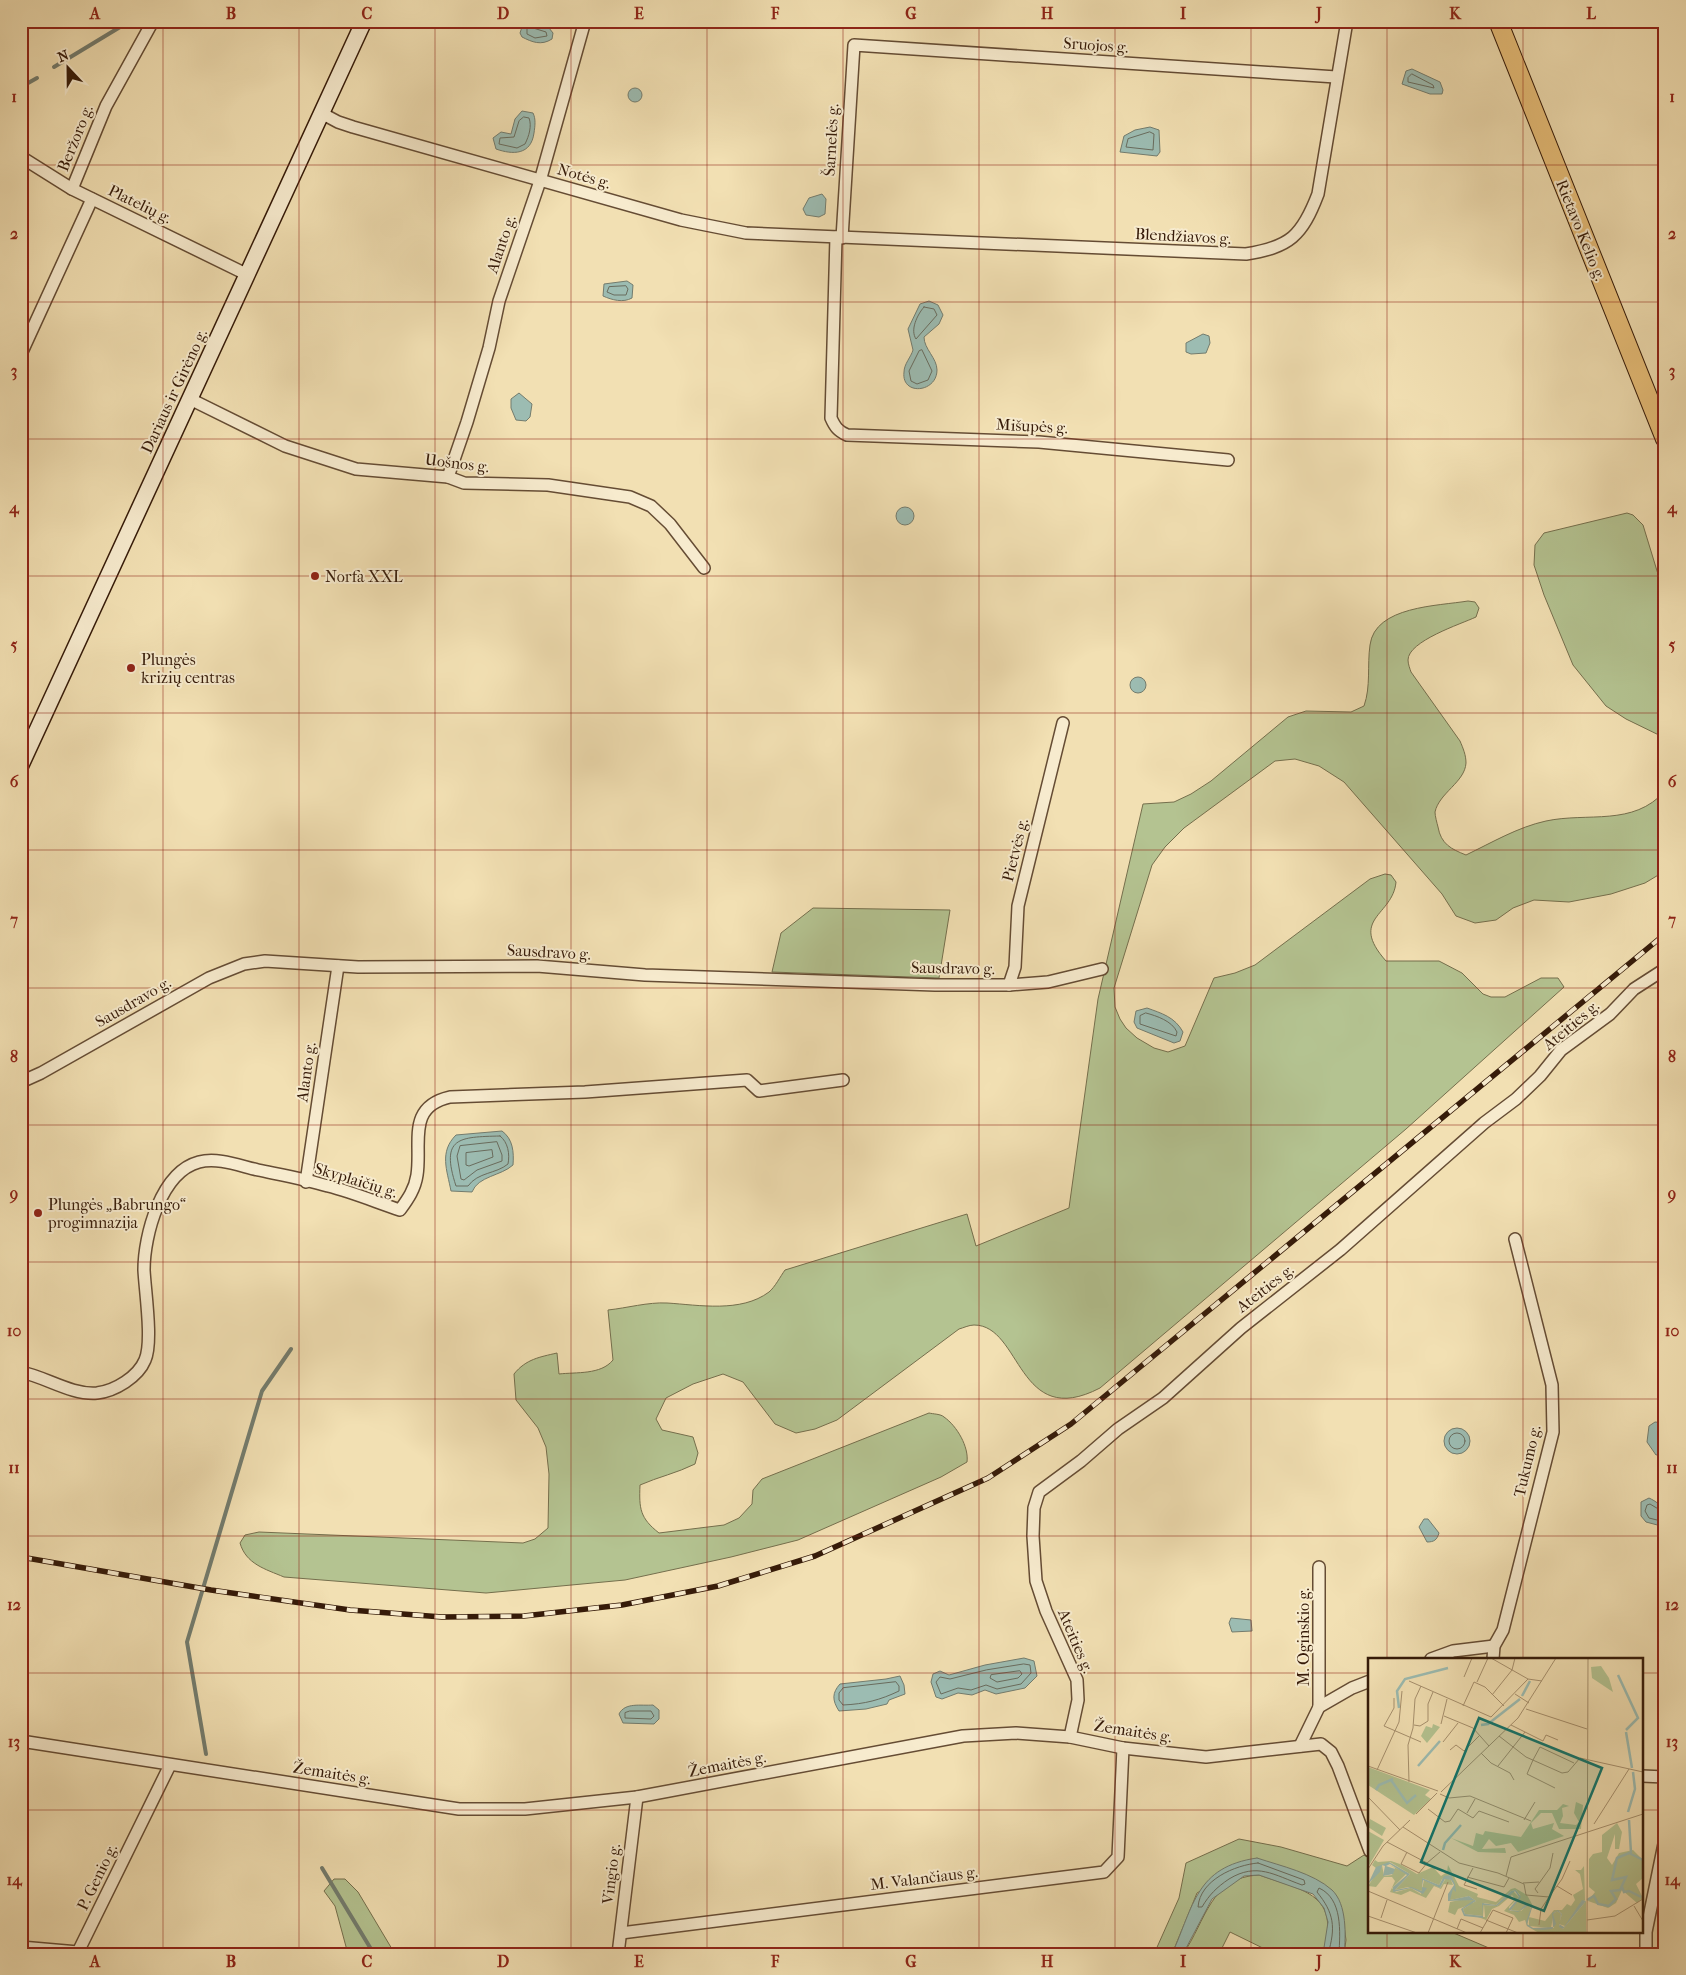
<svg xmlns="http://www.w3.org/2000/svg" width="1686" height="1975" font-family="'IM FELL French Canon',serif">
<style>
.green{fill:#b4c391;stroke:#756f4d}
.water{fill:#9cbcb2;stroke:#737c6e}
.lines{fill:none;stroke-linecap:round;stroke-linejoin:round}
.shore{stroke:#696c5e;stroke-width:1}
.stream{stroke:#737c6e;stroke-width:4}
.minor-casing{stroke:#654c34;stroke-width:14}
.secondary-casing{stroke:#361b09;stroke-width:18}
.primary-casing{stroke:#361b09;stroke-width:20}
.minor{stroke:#f7ebce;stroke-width:11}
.secondary{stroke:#f7ebce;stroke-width:15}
.primary{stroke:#e9c07a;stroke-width:18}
.rail-casing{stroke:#361b09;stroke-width:5.5}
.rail{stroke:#f7ebce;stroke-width:4;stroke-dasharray:11;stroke-linecap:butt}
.grid{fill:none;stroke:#8f2418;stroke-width:1;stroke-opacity:0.55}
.poi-dot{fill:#8f2418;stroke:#f7ebce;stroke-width:2}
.labels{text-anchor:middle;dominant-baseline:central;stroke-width:4;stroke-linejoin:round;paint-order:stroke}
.street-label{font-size:16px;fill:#361b09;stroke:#f7ebce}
.poi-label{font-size:16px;fill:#361b09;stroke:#f7ebce;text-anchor:start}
.inset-river{fill:none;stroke:#9cbcb2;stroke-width:2.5}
.inset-road{fill:none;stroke:#a7916f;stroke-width:1}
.view{fill:#0f766e;fill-opacity:0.15;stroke:#0f766e;stroke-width:2.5}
.inset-edge{fill:none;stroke:#361b09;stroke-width:2.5}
.neatline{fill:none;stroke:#8f2418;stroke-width:2}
.grid-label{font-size:16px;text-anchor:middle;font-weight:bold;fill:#8f2418}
</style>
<rect width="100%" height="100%" fill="#f2e0b3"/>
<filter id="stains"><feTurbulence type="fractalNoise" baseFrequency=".004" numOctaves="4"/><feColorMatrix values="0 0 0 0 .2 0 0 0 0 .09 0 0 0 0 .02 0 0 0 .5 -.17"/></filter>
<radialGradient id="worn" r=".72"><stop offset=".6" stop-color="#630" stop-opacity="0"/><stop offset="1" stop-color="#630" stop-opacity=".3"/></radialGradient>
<g class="green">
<path d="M1627 513 1633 515 1643 525 1665 597V674L1661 685 1665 696V738L1626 719 1606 706 1573 665 1544 595 1534 565 1535 545 1544 533Z"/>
<path d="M1468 601 1475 602 1479 608 1476 617C1461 624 1408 641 1408 660 1408 664 1410 669 1411 672L1460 741C1463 748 1466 755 1466 763 1465 782 1439 793 1435 812 1435 816 1437 823 1438 827 1441 844 1451 849 1466 855 1491 843 1518 827 1546 821 1588 812 1633 827 1665 791V871L1645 883 1611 894 1569 902 1534 900 1513 908 1496 920 1475 923 1456 916 1442 894 1344 782 1319 766 1295 759 1275 761 1184 828 1165 847 1152 865 1114 988 1115 1007 1120 1019 1126 1028 1137 1038 1154 1048 1168 1052 1185 1046 1214 978 1235 973 1255 965 1370 879 1385 874 1391 875 1396 882C1393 916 1348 918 1386 961H1439L1462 973 1483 994 1491 997H1505L1541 978H1558L1564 987 1406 1129 1100 1388C1017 1431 1022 1325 974 1325 969 1325 963 1328 959 1329L837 1420 815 1429 796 1433 775 1424 743 1382 723 1374 693 1384 666 1398 656 1419 662 1430 693 1437 698 1453 695 1464C677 1473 658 1477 640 1485 639 1509 640 1518 659 1533L724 1525 739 1518 752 1504 753 1490 762 1479 929 1413C933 1414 941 1414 944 1417 957 1426 969 1447 967 1462L941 1477 798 1540 731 1557 625 1580 486 1593 284 1577C265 1569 246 1564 240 1543L245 1535 259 1532 523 1543 535 1539 548 1528 549 1474 546 1447 538 1428 516 1400 514 1374C526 1359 540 1357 557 1353L559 1374C576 1372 601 1375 613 1360L608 1310C627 1308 648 1302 667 1303 699 1305 741 1313 769 1292 775 1287 780 1277 785 1270L967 1214 976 1246 1069 1208 1098 999 1143 804 1174 802 1191 794 1211 781 1288 717 1306 711 1351 712 1364 706C1371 686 1367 666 1370 645 1375 606 1438 606 1468 601Z"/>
<path d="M813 908 950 910 939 978 772 972 781 933Z"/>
<path d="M1239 1839 1281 1847 1347 1866 1364 1855 1370 1858V1931H1449L1503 1954H1344L1346 1940 1342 1911 1257 1858 1197 1893 1172 1954H1154L1179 1898 1186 1863Z"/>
<path d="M1259 1875C1305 1891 1341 1894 1323 1954H1275L1230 1932 1219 1954H1183C1206 1921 1210 1877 1259 1875Z"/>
<path d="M334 1879H345L358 1892 395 1954H348L335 1906 324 1891Z"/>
</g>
<g class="water">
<path d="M529 22 549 28 553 33 552 39C541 46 532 42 522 37L520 33 523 24Z"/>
<path d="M1412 69 1440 82 1443 90 1442 94H1430L1402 84 1406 71Z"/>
<circle cx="635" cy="95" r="7"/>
<path d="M522 111 533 113C536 119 535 126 534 133 531 155 513 155 496 149L493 138 501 132 511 134 515 119Z"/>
<path d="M1150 127 1159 130 1160 152 1157 156 1120 152 1124 136 1135 130Z"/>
<path d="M822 194 826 199 825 214 819 217 806 215 803 209 809 198Z"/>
<path d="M627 281 633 285 632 298C623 303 612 300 603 296L604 284Z"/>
<path d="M929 301 938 305 943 315 939 324 924 337C924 349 937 358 937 370 937 393 901 396 904 372 904 364 911 357 913 350L908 329 920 304Z"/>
<path d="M1203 334 1209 336 1210 343 1206 353 1191 354 1186 352V343Z"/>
<path d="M519 393 532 404 530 417 526 421 516 420 511 408V399Z"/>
<circle cx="905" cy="516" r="9"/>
<circle cx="1138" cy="685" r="8"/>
<path d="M1147 1008C1161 1013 1175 1017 1183 1032L1180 1041 1174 1043 1137 1028 1134 1022 1136 1011Z"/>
<path d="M502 1131C513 1139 514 1152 513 1165 501 1176 478 1176 472 1192L451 1191C447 1170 439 1152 456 1135Z"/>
<path d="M1655 1422 1665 1423V1453L1656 1455 1647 1442 1649 1426Z"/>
<circle cx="1457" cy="1441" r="13"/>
<path d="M1649 1498C1664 1505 1665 1512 1665 1527L1646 1522 1641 1516V1502Z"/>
<path d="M1424 1519H1428L1439 1533C1437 1540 1434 1542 1427 1542L1419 1527Z"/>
<path d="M1231 1618 1251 1620 1252 1631 1232 1632 1229 1623Z"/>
<path d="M1024 1658 1034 1661 1037 1676 1025 1688 996 1694 985 1690 972 1695 958 1693 942 1699 936 1697 931 1682 933 1674 940 1671 949 1675 985 1665Z"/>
<path d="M900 1676 904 1685 905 1694 889 1700 887 1704 866 1709 839 1711C832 1700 832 1693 840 1684L886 1679Z"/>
<path d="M653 1705 659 1710V1719L654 1724 623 1723 619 1714C625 1702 641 1706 653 1705Z"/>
<path d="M1257 1858C1281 1866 1313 1873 1332 1890 1347 1904 1346 1936 1344 1954H1323L1328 1922 1324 1908 1313 1894 1259 1875 1244 1876 1212 1899 1183 1954H1172C1194 1905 1196 1867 1257 1858Z"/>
</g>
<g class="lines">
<g class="shore">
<path d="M530 27 546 32 547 36 535 38 527 34V29Z"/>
<path d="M1412 74 1433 85 1434 88 1408 82V78Z"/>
<path d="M524 117 529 118C532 126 529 136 525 144L517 148 499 144 500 138 514 137 519 121Z"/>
<path d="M1150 132 1154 134 1153 150 1126 147 1128 139Z"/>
<path d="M626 286 628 289 626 295H614L607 292 609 287Z"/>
<path d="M924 307 934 309 937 315 916 339C910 330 917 315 924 307Z"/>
<path d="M922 350 932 371 928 380 917 384 911 381 909 371 919 351Z"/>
<path d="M1146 1013C1157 1016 1172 1021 1177 1032L1176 1036 1140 1024V1016Z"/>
<path d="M500 1136C508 1142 510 1154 508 1164 496 1174 478 1172 468 1186H456C440 1137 459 1137 500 1136Z"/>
<path d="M497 1142 502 1155V1161L477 1170 464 1180 461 1179 457 1156 460 1146Z"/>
<path d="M492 1150 493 1157 469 1166 466 1165V1153Z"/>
<circle cx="1457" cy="1441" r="8"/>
<path d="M1665 1513 1650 1504 1647 1505 1645 1511 1649 1518 1665 1522"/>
<path d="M1024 1664 1030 1665 1031 1673 1021 1684 997 1689 986 1685 971 1690 958 1688 941 1694 936 1682 940 1677 950 1679 986 1670Z"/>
<path d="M1020 1671 1022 1674 1018 1678 997 1682 990 1678 991 1675Z"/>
<path d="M896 1682 899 1686V1691C880 1700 865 1704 843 1705L839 1700V1693L843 1688Z"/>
<path d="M630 1711H651L654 1716 651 1719 625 1718V1713Z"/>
<path d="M1258 1863 1304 1880 1305 1884 1302 1885C1274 1875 1257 1862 1229 1879 1217 1887 1209 1895 1202 1907H1198C1200 1880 1235 1865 1258 1863Z"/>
<path d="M1328 1954C1336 1927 1334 1913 1317 1892L1319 1888C1343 1899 1340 1932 1339 1954"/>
</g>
<g class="stream">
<path d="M54 67 130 21"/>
<path d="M21 87 37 78"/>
<path d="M206 1754 187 1642 262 1391 291 1349"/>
<path d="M322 1868 374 1954"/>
</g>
<defs>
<g id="minor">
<path d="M323 114 338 122 353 127 681 220 746 233 1246 254C1290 247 1302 236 1318 194L1347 21"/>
<path d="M21 157 72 189 248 275"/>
<path d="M72 189 106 106 153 21"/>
<path d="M836 237 831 418C835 427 838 431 847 435L1039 442 1228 460"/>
<path d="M842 238 854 45 1336 77"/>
<path d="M21 354 92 199"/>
<path d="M190 399 285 446 356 469 448 477 464 483 548 485 630 497 651 506 670 524 704 568"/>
<path d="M448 477 467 422 489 348 499 301 540 181 585 21"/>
<path d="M1009 985 1015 967 1018 906 1063 723"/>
<path d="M21 1082 41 1073 209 978 244 964 265 961 358 967 537 966 645 975 935 985H1009L1048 982 1102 969"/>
<path d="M306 1182 338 966"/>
<path d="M21 1372C46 1377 71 1395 97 1393 115 1391 138 1377 145 1360 153 1342 145 1291 144 1270 144 1235 161 1172 199 1162 218 1157 240 1166 258 1170 282 1175 305 1179 328 1186 352 1192 376 1202 400 1210 408 1199 415 1189 417 1175 422 1143 406 1107 450 1097L585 1092 747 1080 759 1091 843 1080"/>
<path d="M1431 1659 1453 1651 1494 1646"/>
<path d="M1493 1659 1494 1646 1503 1630 1553 1432 1552 1385 1515 1239"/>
<path d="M1319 1707V1567"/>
<path d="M1070 1737 1078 1700 1077 1680 1046 1611 1036 1581 1033 1536 1034 1508 1039 1492 1081 1461 1118 1429 1163 1398 1241 1328 1340 1250 1484 1123 1516 1099 1540 1076 1561 1050 1610 1014 1634 989 1665 969"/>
<path d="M21 1741 459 1809H525L637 1797 963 1736 1016 1733 1070 1737 1123 1748 1206 1757 1321 1744 1331 1752 1338 1766 1370 1851"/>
<path d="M1300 1746 1319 1707 1352 1688 1370 1681"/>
<path d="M1642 1776 1665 1777"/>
<path d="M621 1933 1104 1872 1118 1857 1123 1748"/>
<path d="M21 1947 78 1952 170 1765"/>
<path d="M618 1954 637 1797"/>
<path d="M1646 1954V1932L1665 1839"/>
</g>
<path id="secondary" d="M21 765 364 21"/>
<path id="primary" d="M1498 21 1665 439"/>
</defs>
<use href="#minor" class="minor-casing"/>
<use href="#secondary" class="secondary-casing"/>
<use href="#primary" class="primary-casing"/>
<use href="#minor" class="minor"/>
<use href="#secondary" class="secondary"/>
<use href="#primary" class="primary"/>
<defs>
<path id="rail" d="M21 1557 211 1590 350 1610 442 1617 524 1616 622 1605 718 1586 815 1556 988 1478 1071 1424 1665 934"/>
</defs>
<use href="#rail" class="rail-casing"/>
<use href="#rail" class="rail"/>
</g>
<path class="grid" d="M163 21V1954M299 21V1954M435 21V1954M571 21V1954M707 21V1954M843 21V1954M979 21V1954M1115 21V1954M1251 21V1954M1387 21V1659M1523 21V1659M21 165H1665M21 302H1665M21 439H1665M21 576H1665M21 713H1665M21 850H1665M21 988H1665M21 1125H1665M21 1262H1665M21 1399H1665M21 1536H1665M21 1673H1370M1642 1673H1665M21 1810H1370M1642 1810H1665M1387 1931V1954M1523 1931V1954"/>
<g class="poi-dot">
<circle cx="315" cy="576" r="5"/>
<circle cx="131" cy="668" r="5"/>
<circle cx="38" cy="1213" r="5"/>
</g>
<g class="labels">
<g class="street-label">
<text transform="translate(1096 45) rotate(4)">Sruojos g.</text>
<text transform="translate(75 138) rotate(-68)">Beržoro g.</text>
<text transform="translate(831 140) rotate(-87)">Šarnelės g.</text>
<text transform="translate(584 176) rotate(16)">Notės g.</text>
<text transform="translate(140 204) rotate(26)">Platelių g.</text>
<text transform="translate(1581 230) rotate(68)">Rietavo Kelio g.</text>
<text transform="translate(1183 236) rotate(3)">Blendžiavos g.</text>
<text transform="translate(501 244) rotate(-71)">Alanto g.</text>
<text transform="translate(174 391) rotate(-65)">Dariaus ir Girėno g.</text>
<text transform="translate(1032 426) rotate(3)">Mišupės g.</text>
<text transform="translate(457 463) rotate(7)">Uošnos g.</text>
<text transform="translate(1015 850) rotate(-76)">Pietvės g.</text>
<text transform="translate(549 952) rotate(3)">Sausdravo g.</text>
<text transform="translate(953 968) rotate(1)">Sausdravo g.</text>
<text transform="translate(133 1002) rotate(-30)">Sausdravo g.</text>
<text transform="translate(1571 1025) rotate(-40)">Ateities g.</text>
<text transform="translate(306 1072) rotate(-82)">Alanto g.</text>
<text transform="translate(356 1180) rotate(17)">Skyplaičių g.</text>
<text transform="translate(1265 1288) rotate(-38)">Ateities g.</text>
<text transform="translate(1527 1461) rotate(-77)">Tukumo g.</text>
<text transform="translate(1303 1637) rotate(-90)">M. Oginskio g.</text>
<text transform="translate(1076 1641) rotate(67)">Ateities g.</text>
<text transform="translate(1133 1731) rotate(9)">Žemaitės g.</text>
<text transform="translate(727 1764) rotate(-11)">Žemaitės g.</text>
<text transform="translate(332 1773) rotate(9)">Žemaitės g.</text>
<text transform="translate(611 1874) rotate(-83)">Vingio g.</text>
<text transform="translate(97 1877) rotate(-64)">P. Genio g.</text>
<text transform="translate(924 1878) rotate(-7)">M. Valančiaus g.</text>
</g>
<g class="poi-label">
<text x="325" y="576">Norfa XXL</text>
<text x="141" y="659">Plungės<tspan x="141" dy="18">krizių centras</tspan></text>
<text x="48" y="1204">Plungės „Babrungo“<tspan x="48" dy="18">progimnazija</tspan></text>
</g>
</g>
<g transform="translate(1368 1658)">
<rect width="275" height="275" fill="#f2e0b3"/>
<path d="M233 8 241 20 245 34 224 20 223 9ZM65 66 72 69 59 85 53 78 58 68 64 70ZM0 109 62 132 57 137 63 141 46 157 0 127ZM208 144 215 147 213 171H191L184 155H173L163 165 165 171 186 165 184 171 196 178 150 194 143 185 128 188 121 181 114 191 137 190 138 195 110 194 83 180 105 188 108 175 115 177 117 173 153 179 171 152H189L195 146 201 148 194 150 195 158 192 165 208 167 211 164 206 155ZM2 161 18 170 14 178 0 169ZM249 165 254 174 251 191H247V176L239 200 244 207 251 195 265 192 275 202V220L268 226 275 240 269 245 254 232 248 245 240 250 220 243 227 234 221 229V201L225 196 234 194V177ZM0 173 16 182 0 209ZM7 202 10 204 23 203 32 206 49 216 65 209 73 218 79 214 80 207 91 228 110 236 109 239 128 244 143 231 147 230 159 237 165 248 160 246 152 253 143 252 152 237 148 232 143 233 128 247 116 245 115 258 97 256 95 251 108 243 101 238 82 242V235L87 227 82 217 74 221 71 227 54 220V233L40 229 27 232 42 216 22 204 8 210 4 207ZM19 206 39 215 24 230 28 234 43 230 53 236 56 222 72 230 78 220 83 222 85 227 76 226 73 231 66 228 58 240 42 233 33 237 22 234 27 223 24 219H16L8 229 0 228 14 207 16 218 24 217 27 210ZM216 208 217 242 197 268 191 266 194 256 191 253 186 254 183 270 161 268V259L177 263 186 252H194L199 246 203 248 207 242 205 237 215 231 212 216 207 212H213ZM145 233 151 239 141 249 142 253H153L159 247 163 250 159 268 157 262 151 264 146 257 136 253 147 241 144 237 131 248 124 251 118 262 110 259H117L116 247 129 248ZM101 240 106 242 104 246 90 251 87 257 80 254 82 244ZM218 243V275H171L164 271 186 270 185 256 189 253 193 256 191 268 195 271Z" fill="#b4c391"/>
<path d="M21 204 42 216 27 232 43 229 54 233V220L71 227 76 218 83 217 87 226 88 234 85 231 82 242 101 238 108 243 95 251 97 256 115 258 114 245 128 247 143 233 148 232 153 239 143 252 151 253 157 247H162L164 250 159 266 165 270 185 269 184 255 190 252 194 256 191 266 196 269 214 242 218 243 195 271 191 269 193 256 189 253 185 256 188 266 184 271 175 272 164 271 159 268 158 264 163 250 161 247 150 254 140 252 151 239 147 233 129 248 115 247V260L96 258 93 251 106 242 80 243V236L86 227 83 222 77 221 72 230 55 222 54 229 59 230 55 236 43 230 25 234V229L39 217 22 206 18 208 27 211 25 216 15 218 17 208 14 207 12 214 0 226 8 209Z" fill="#9cbcb2"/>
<path class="inset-river" d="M250 17 270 60 258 72M154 38 162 23M31 50 29 33 37 21 80 10M113 67 120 66 152 41M258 74 264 110M50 108 72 83M23 122 39 145 48 137M8 132 11 127 25 121M260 154 267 131 265 114M261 162 263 195M75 192 77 185 93 167M254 229 256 234 261 233 273 239M219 242 226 238 230 246 241 248 248 241 243 233 252 232 258 219 244 222 249 200 261 195 275 202"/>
<path class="inset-road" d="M123 0 160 21 174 23M96 19 104 0M41 23 123 59 160 21M109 24 120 0M147 36 161 45M124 37 144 12 147 0M26 40V50L16 68 53 84M95 48 106 24 117 29 136 48M158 51 219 71M76 58 105 70 121 88M73 66 79 41M46 67 52 68 60 63V46L65 34M143 67 175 83 178 77 190 82M131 78 158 99 194 115 200 114 212 100 275 114M75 84 90 65M82 92 88 87 96 93 112 77M113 95 123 105 142 115 146 122M165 102 172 89 206 105M165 102 159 116 187 130M0 108 70 133M130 108 157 74M9 112 31 64 34 33M41 124 40 87 45 70 47 41 53 28M73 134 150 60 188 0M72 136 81 140 102 138 163 163M0 139 32 172M60 151 77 164 82 163 90 151 105 160 111 153 141 164M99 155 107 141M48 156 69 135M156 162 167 144M226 166 261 111M35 169 91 205 130 215 156 226 158 237 181 239 194 221 202 203M19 184 59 205 72 194M39 194 33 206 51 215 59 205M105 210 96 227 109 231M0 211 15 188 42 162M138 218 143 199 275 156M99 219 136 229 141 220M155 225 171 224M189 228 204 237M0 233 99 275M170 235 167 231 182 210 185 195M266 248 275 263M0 258 49 275M13 260 19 242M118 262 150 275M219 262 247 258 275 241M171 267 173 251 181 239M89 271 93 261 115 270M60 275 80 224M112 275 125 252 145 260 138 275M219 275 220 0"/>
<path class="view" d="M111 60 234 110 176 253 53 204Z"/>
<rect width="275" height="275" class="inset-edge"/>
</g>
<rect width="1686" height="1975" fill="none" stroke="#f2e0b3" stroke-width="55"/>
<g transform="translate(68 68) rotate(338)" stroke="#f7ebce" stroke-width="4" paint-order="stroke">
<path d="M0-4L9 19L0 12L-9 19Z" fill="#361b09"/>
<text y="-8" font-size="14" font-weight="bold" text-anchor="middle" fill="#361b09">N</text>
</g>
<rect x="28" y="28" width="1630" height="1920" class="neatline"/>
<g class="grid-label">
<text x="95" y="19">A</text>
<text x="231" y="19">B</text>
<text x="367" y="19">C</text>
<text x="503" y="19">D</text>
<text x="639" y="19">E</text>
<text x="775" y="19">F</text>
<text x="911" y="19">G</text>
<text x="1047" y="19">H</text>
<text x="1183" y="19">I</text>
<text x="1319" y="19">J</text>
<text x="1455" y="19">K</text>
<text x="1591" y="19">L</text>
<text x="14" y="102">1</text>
<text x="1672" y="102">1</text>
<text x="14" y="239">2</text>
<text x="1672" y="239">2</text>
<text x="14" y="376">3</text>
<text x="1672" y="376">3</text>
<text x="14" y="513">4</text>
<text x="1672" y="513">4</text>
<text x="14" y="650">5</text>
<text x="1672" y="650">5</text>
<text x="14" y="787">6</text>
<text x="1672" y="787">6</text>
<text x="14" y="925">7</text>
<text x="1672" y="925">7</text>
<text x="14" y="1062">8</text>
<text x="1672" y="1062">8</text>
<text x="14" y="1199">9</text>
<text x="1672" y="1199">9</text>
<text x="14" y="1336">10</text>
<text x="1672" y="1336">10</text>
<text x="14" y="1473">11</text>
<text x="1672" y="1473">11</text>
<text x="14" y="1610">12</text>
<text x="1672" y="1610">12</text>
<text x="14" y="1747">13</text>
<text x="1672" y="1747">13</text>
<text x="14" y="1885">14</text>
<text x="1672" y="1885">14</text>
<text x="95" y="1967">A</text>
<text x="231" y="1967">B</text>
<text x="367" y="1967">C</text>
<text x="503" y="1967">D</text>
<text x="639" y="1967">E</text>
<text x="775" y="1967">F</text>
<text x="911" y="1967">G</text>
<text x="1047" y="1967">H</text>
<text x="1183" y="1967">I</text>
<text x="1319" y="1967">J</text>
<text x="1455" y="1967">K</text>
<text x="1591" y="1967">L</text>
</g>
<rect width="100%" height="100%" filter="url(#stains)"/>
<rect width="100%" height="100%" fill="url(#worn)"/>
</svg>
